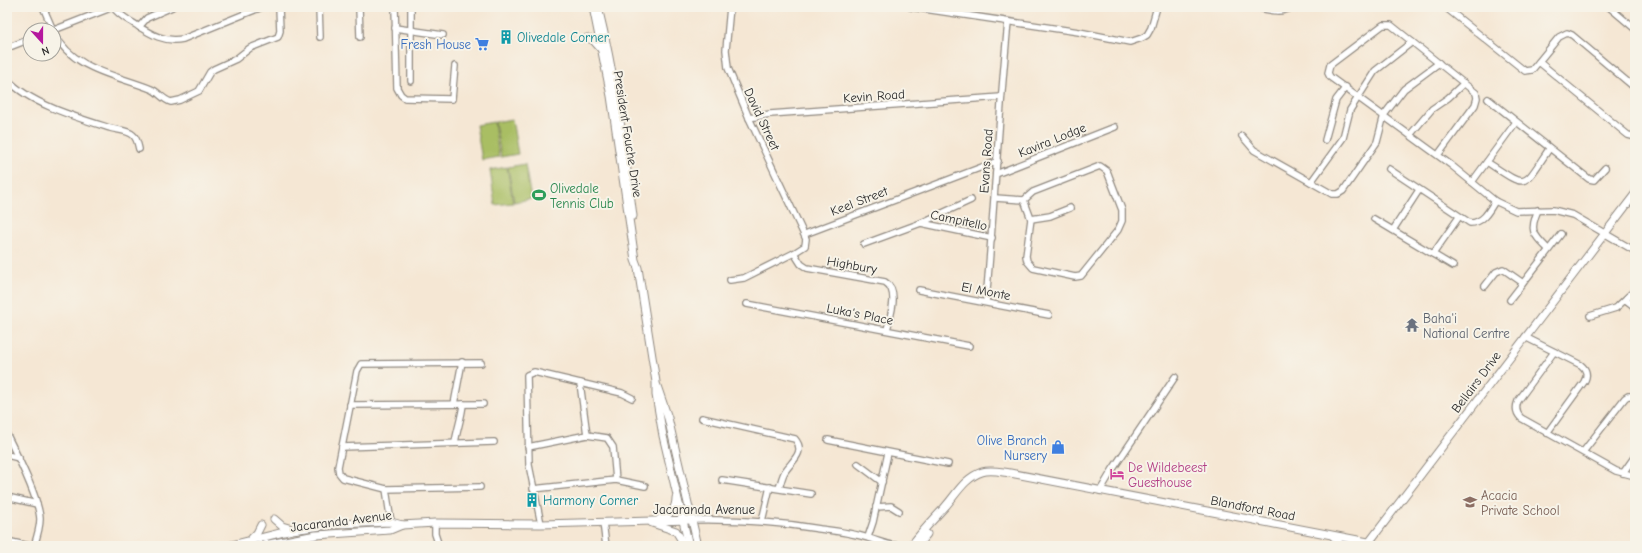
<svg xmlns="http://www.w3.org/2000/svg" width="1642" height="553" font-family="'Comic Neue',sans-serif">
<style>
.green{fill:#a9be63;stroke:#6a7447}
.lines{fill:none;stroke-linecap:round;stroke-linejoin:round}
.minor-casing{stroke:#908980;stroke-width:8}
.tertiary-casing{stroke:#908980;stroke-width:9}
.minor{stroke:#fff;stroke-width:5.5}
.tertiary{stroke:#fff;stroke-width:7}
.labels{text-anchor:middle;dominant-baseline:central;stroke-width:4;stroke-linejoin:round;paint-order:stroke}
.culture-label{font-size:13px;fill:#0d838f;stroke:#f7f3e8;text-anchor:start}
.shop-label{font-size:13px;fill:#366cbe;stroke:#f7f3e8;text-anchor:end}
.street-label{font-size:13px;fill:#2b2b2b;stroke:#f7f3e8}
.leisure-label{font-size:13px;fill:#27864d;stroke:#f7f3e8;text-anchor:start}
.worship-label{font-size:13px;fill:#5b616d;stroke:#f7f3e8;text-anchor:start}
.hotel-label{font-size:13px;fill:#b23c85;stroke:#f7f3e8;text-anchor:start}
.education-label{font-size:13px;fill:#785e54;stroke:#f7f3e8;text-anchor:start}
</style>
<rect width="100%" height="100%" fill="#f7f3e8"/>
<filter id="ink" filterUnits="userSpaceOnUse"><feTurbulence type="fractalNoise" baseFrequency=".025" numOctaves="2"/><feDisplacementMap in="SourceGraphic" scale="8" xChannelSelector="R" yChannelSelector="G"/><feConvolveMatrix kernelMatrix="1 2 1 2 8 2 1 2 1" color-interpolation-filters="sRGB"/></filter>
<filter id="wash" filterUnits="userSpaceOnUse"><feTurbulence type="fractalNoise" baseFrequency=".012" numOctaves="4" result="noise"/><feDisplacementMap in="SourceGraphic" scale="16" xChannelSelector="R" yChannelSelector="G"/><feGaussianBlur stdDeviation="0.9" result="paint"/><feColorMatrix in="noise" values="0 0 0 0 0 0 0 0 0 0 0 0 0 0 0 0 0 1.4 0 .05"/><feComposite in="paint" operator="in"/></filter>
<g filter="url(#wash)">
<rect width="100%" height="100%" fill="#f5e7d4"/>
<g class="green">
<path d="M512 119 518 154 501 157 495 122Z"/>
<path d="M494 122 499 157 482 160 476 125Z"/>
<path d="M525 164 531 199 514 202 508 167Z"/>
<path d="M507 167 513 203 495 205 490 170Z"/>
</g>
</g>
<g filter="url(#ink)">
<g class="lines">
<defs>
<g id="minor">
<path d="M43 7 53 30"/>
<path d="M113 7C119 15 125 18 133 23 149 33 163 43 183 39L262 7"/>
<path d="M319 7 320 37"/>
<path d="M359 7 360 37"/>
<path d="M395 7 397 88 401 95 405 98 452 99 455 66"/>
<path d="M411 7V81"/>
<path d="M730 7 726 50 728 68 749 118 806 239 805 246 794 253 744 278 730 280"/>
<path d="M911 7 1079 32 1130 42 1142 38 1147 35 1151 28 1157 7"/>
<path d="M1256 7C1269 10 1280 14 1292 7"/>
<path d="M1445 7 1525 71 1532 70 1559 37 1567 33 1572 35 1635 88"/>
<path d="M1609 7 1635 29"/>
<path d="M139 27 147 18 172 7"/>
<path d="M395 28 443 35"/>
<path d="M54 30 113 7"/>
<path d="M54 33C73 70 116 75 151 89 159 92 163 100 171 102L180 100 199 91 210 72 214 69 236 59 250 48 278 37 280 31 279 7"/>
<path d="M7 48 30 39"/>
<path d="M1539 62 1628 135 1632 136 1635 134"/>
<path d="M7 79C30 104 78 118 110 128 117 130 128 130 133 135 137 138 138 145 139 149"/>
<path d="M1488 99 1589 179 1594 180 1605 168"/>
<path d="M749 118 770 114 1001 97"/>
<path d="M1410 135 1432 109 1448 98 1464 83"/>
<path d="M1242 136 1254 150 1332 194H1338L1343 191 1377 142 1384 115 1404 89 1439 63"/>
<path d="M1325 140 1336 100 1346 87"/>
<path d="M1438 155 1475 105 1477 98 1476 93 1391 25H1383L1330 65 1328 73 1330 77 1451 165 1495 201 1516 211 1553 210 1573 215 1635 251"/>
<path d="M1487 162C1528 189 1522 189 1549 149"/>
<path d="M1100 166 1107 171 1122 210V221L1118 230 1081 276 1075 277 1033 268 1027 261 1026 256 1031 219 1024 200 1033 192Z"/>
<path d="M1389 169 1470 223C1483 223 1489 211 1495 201"/>
<path d="M996 174 1115 127"/>
<path d="M1311 182 1343 138 1350 110 1375 71 1412 42"/>
<path d="M1472 182 1516 122"/>
<path d="M995 198 1024 200"/>
<path d="M1538 210C1529 231 1533 234 1548 249"/>
<path d="M1031 219 1050 216 1070 208"/>
<path d="M1374 219 1453 266"/>
<path d="M921 223 992 238"/>
<path d="M1393 230 1419 190"/>
<path d="M805 234 998 161"/>
<path d="M864 244 921 223 971 200"/>
<path d="M794 253 801 264 807 268 885 282C900 291 890 316 887 330"/>
<path d="M1433 254 1459 217"/>
<path d="M1485 286 1496 272 1503 269 1523 283"/>
<path d="M919 290 1049 315"/>
<path d="M1510 300 1561 234"/>
<path d="M1626 300 1635 307"/>
<path d="M986 302C994 209 999 115 1008 22"/>
<path d="M747 304 969 346"/>
<path d="M1590 316 1616 308 1635 290"/>
<path d="M1525 337 1581 365C1587 370 1588 375 1584 382L1547 433"/>
<path d="M1554 352 1518 401C1515 408 1516 413 1521 418L1616 471 1635 476"/>
<path d="M580 383 587 435"/>
<path d="M454 404 462 362"/>
<path d="M350 405 483 404"/>
<path d="M702 418 795 439C806 452 792 461 786 470 782 475 781 483 779 488"/>
<path d="M7 435C17 455 39 498 40 519 40 528 37 537 34 546"/>
<path d="M828 440 948 464"/>
<path d="M455 443C457 429 462 417 463 404"/>
<path d="M342 447 494 442"/>
<path d="M528 447 587 435 607 438 613 447 616 480"/>
<path d="M1583 452 1625 398 1628 396H1635"/>
<path d="M7 455 19 458"/>
<path d="M858 464 882 482"/>
<path d="M1623 473 1635 456"/>
<path d="M722 480 811 494"/>
<path d="M480 487 386 489 343 478 339 473 338 467 357 371 361 364 481 363"/>
<path d="M386 489 391 522"/>
<path d="M533 489 616 480 645 486"/>
<path d="M1100 491 1113 469 1175 377"/>
<path d="M7 497 37 504"/>
<path d="M876 507 891 506 899 511"/>
<path d="M691 520C734 519 777 522 820 529 836 531 853 533 868 538 886 543 894 549 913 543"/>
<path d="M762 521 770 487"/>
<path d="M603 522 606 546"/>
<path d="M435 523V534L439 546"/>
<path d="M541 524 529 465 527 375 534 372 622 393 632 398"/>
<path d="M868 537 873 522 888 453"/>
<path d="M7 541 29 546"/>
<path d="M1368 542 1373 546"/>
</g>
<g id="tertiary">
<path d="M593 7 611 96 635 260 638 268 656 382V395L663 436 689 546"/>
<path d="M598 7C615 76 624 146 633 216"/>
<path d="M587 38 593 40 601 49"/>
<path d="M657 386 668 418 698 546"/>
<path d="M274 519 282 526 292 529"/>
<path d="M660 519C670 514 676 510 676 498"/>
<path d="M652 523 676 531 685 546"/>
<path d="M1333 536 1342 546"/>
<path d="M252 538 257 533 261 525"/>
<path d="M1367 545 1635 194"/>
<path d="M228 546 292 530 336 524 391 522 402 525 435 523 541 524 691 520"/>
<path d="M259 546 316 535 390 530 402 525"/>
<path d="M911 546C921 532 932 521 944 508 956 495 964 478 982 472 991 469 1001 472 1010 473L1368 542"/>
<path d="M917 546 927 534"/>
</g>
</defs>
<use href="#minor" class="minor-casing"/>
<use href="#tertiary" class="tertiary-casing"/>
<use href="#minor" class="minor"/>
<use href="#tertiary" class="tertiary"/>
</g>
</g>
<defs>
<symbol id="building-bare" viewBox="-9 -9 18 18"><path d="M-4-6H4V6H1V3H-1V6H-4ZM-2.5-4.3h1.7v1.8h-1.7ZM.8-4.3h1.7v1.8H.8ZM-2.5-1h1.7V.8h-1.7ZM.8-1h1.7V.8H.8Z" fill="#0f9aa8" stroke="#f7f3e8" stroke-width="2.5" paint-order="stroke"/></symbol>
<symbol id="supermarket-bare" viewBox="-9 -9 18 18"><path d="M-6-5.5h2.5l.6 2H6L4.5 2H-2.5L-4.4-4H-6ZM-1.5 3.2a1.3 1.3 0 1 0 .1 0ZM3 3.2a1.3 1.3 0 1 0 .1 0Z" fill="#3f7fe0" stroke="#f7f3e8" stroke-width="2.5" paint-order="stroke"/></symbol>
<symbol id="stadium-bare" viewBox="-9 -9 18 18"><path d="M0-5a6.5 5 0 1 0 0 10a6.5 5 0 1 0 0-10ZM-3.5-1.8h7v3.6h-7Z" fill="#2e9e5b" stroke="#f7f3e8" stroke-width="2.5" paint-order="stroke"/></symbol>
<symbol id="temple-bare" viewBox="-9 -9 18 18"><path d="M0-6L5-2H3V0L6.5 2.5H4V6H1.5V3h-3V6H-4V2.5H-6.5L-3 0V-2H-5Z" fill="#6b7280" stroke="#f7f3e8" stroke-width="2.5" paint-order="stroke"/></symbol>
<symbol id="shop-bare" viewBox="-9 -9 18 18"><path d="M-5-2.5h2.3a2.7 3.5 0 0 1 5.4 0H5L5.5 6h-11ZM-1.5-2.5h3a1.5 2.3 0 0 0-3 0Z" fill="#3f7fe0" stroke="#f7f3e8" stroke-width="2.5" paint-order="stroke"/></symbol>
<symbol id="hotel-bare" viewBox="-9 -9 18 18"><path d="M-6-4.5h1.5V1H6V5H4.5V3h-9V5H-6ZM-4 0a1.8 1.8 0 1 1 3.6 0ZM.5 0V-2.5h3Q6-2.5 6 0Z" fill="#d1479c" stroke="#f7f3e8" stroke-width="2.5" paint-order="stroke"/></symbol>
<symbol id="school-bare" viewBox="-9 -9 18 18"><path d="M0-5L7-2L0 1L-7-2ZM-4 1L0 2.5L4 1V4Q0 6-4 4Z" fill="#8d6e63" stroke="#f7f3e8" stroke-width="2.5" paint-order="stroke"/></symbol>
</defs>
<g fill-rule="evenodd">
<use href="#building-bare" x="496" y="27" width="20" height="20"/>
<use href="#supermarket-bare" x="472" y="34" width="20" height="20"/>
<use href="#stadium-bare" x="529" y="185" width="20" height="20"/>
<use href="#temple-bare" x="1402" y="315" width="20" height="20"/>
<use href="#shop-bare" x="1048" y="437" width="20" height="20"/>
<use href="#hotel-bare" x="1107" y="464" width="20" height="20"/>
<use href="#building-bare" x="522" y="490" width="20" height="20"/>
<use href="#school-bare" x="1460" y="492" width="20" height="20"/>
</g>
<g class="labels">
<g class="culture-label">
<text x="517" y="37">Olivedale Corner</text>
<text x="543" y="500">Harmony Corner</text>
</g>
<g class="shop-label">
<text x="471" y="44">Fresh House</text>
<text x="1047" y="440">Olive Branch<tspan x="1047" dy="15">Nursery</tspan></text>
</g>
<g class="street-label">
<text transform="translate(874 96) rotate(-4)">Kevin Road</text>
<text transform="translate(762 119) rotate(65)">David Street</text>
<text transform="translate(628 134) rotate(81)">President Fouche Drive</text>
<text transform="translate(1052 140) rotate(-22)">Kavira Lodge</text>
<text transform="translate(986 161) rotate(-86)">Evans Road</text>
<text transform="translate(859 201) rotate(-21)">Keel Street</text>
<text transform="translate(959 220) rotate(12)">Campitello</text>
<text transform="translate(852 265) rotate(10)">Highbury</text>
<text transform="translate(986 291) rotate(11)">El Monte</text>
<text transform="translate(860 314) rotate(11)">Luka's Place</text>
<text transform="translate(1476 382) rotate(-53)">Bellairs Drive</text>
<text transform="translate(1253 508) rotate(11)">Blandford Road</text>
<text x="704" y="509">Jacaranda Avenue</text>
<text transform="translate(341 521) rotate(-7)">Jacaranda Avenue</text>
</g>
<g class="leisure-label">
<text x="550" y="188">Olivedale<tspan x="550" dy="15">Tennis Club</tspan></text>
</g>
<g class="worship-label">
<text x="1423" y="318">Baha'i<tspan x="1423" dy="15">National Centre</tspan></text>
</g>
<g class="hotel-label">
<text x="1128" y="467">De Wildebeest<tspan x="1128" dy="15">Guesthouse</tspan></text>
</g>
<g class="education-label">
<text x="1481" y="495">Acacia<tspan x="1481" dy="15">Private School</tspan></text>
</g>
</g>
<rect width="1642" height="553" fill="none" stroke="#f7f3e8" stroke-width="24"/>
<g transform="translate(42 42) rotate(159)"><circle r="19" fill="#f7f3e8" stroke="#a5a39c"/>
<path d="M0-3L7 15L0 10L-7 15Z" fill="#b5179e"/>
<text y="-6" font-size="11" font-weight="bold" text-anchor="middle" fill="#2b2b2b">N</text>
</g>
</svg>
